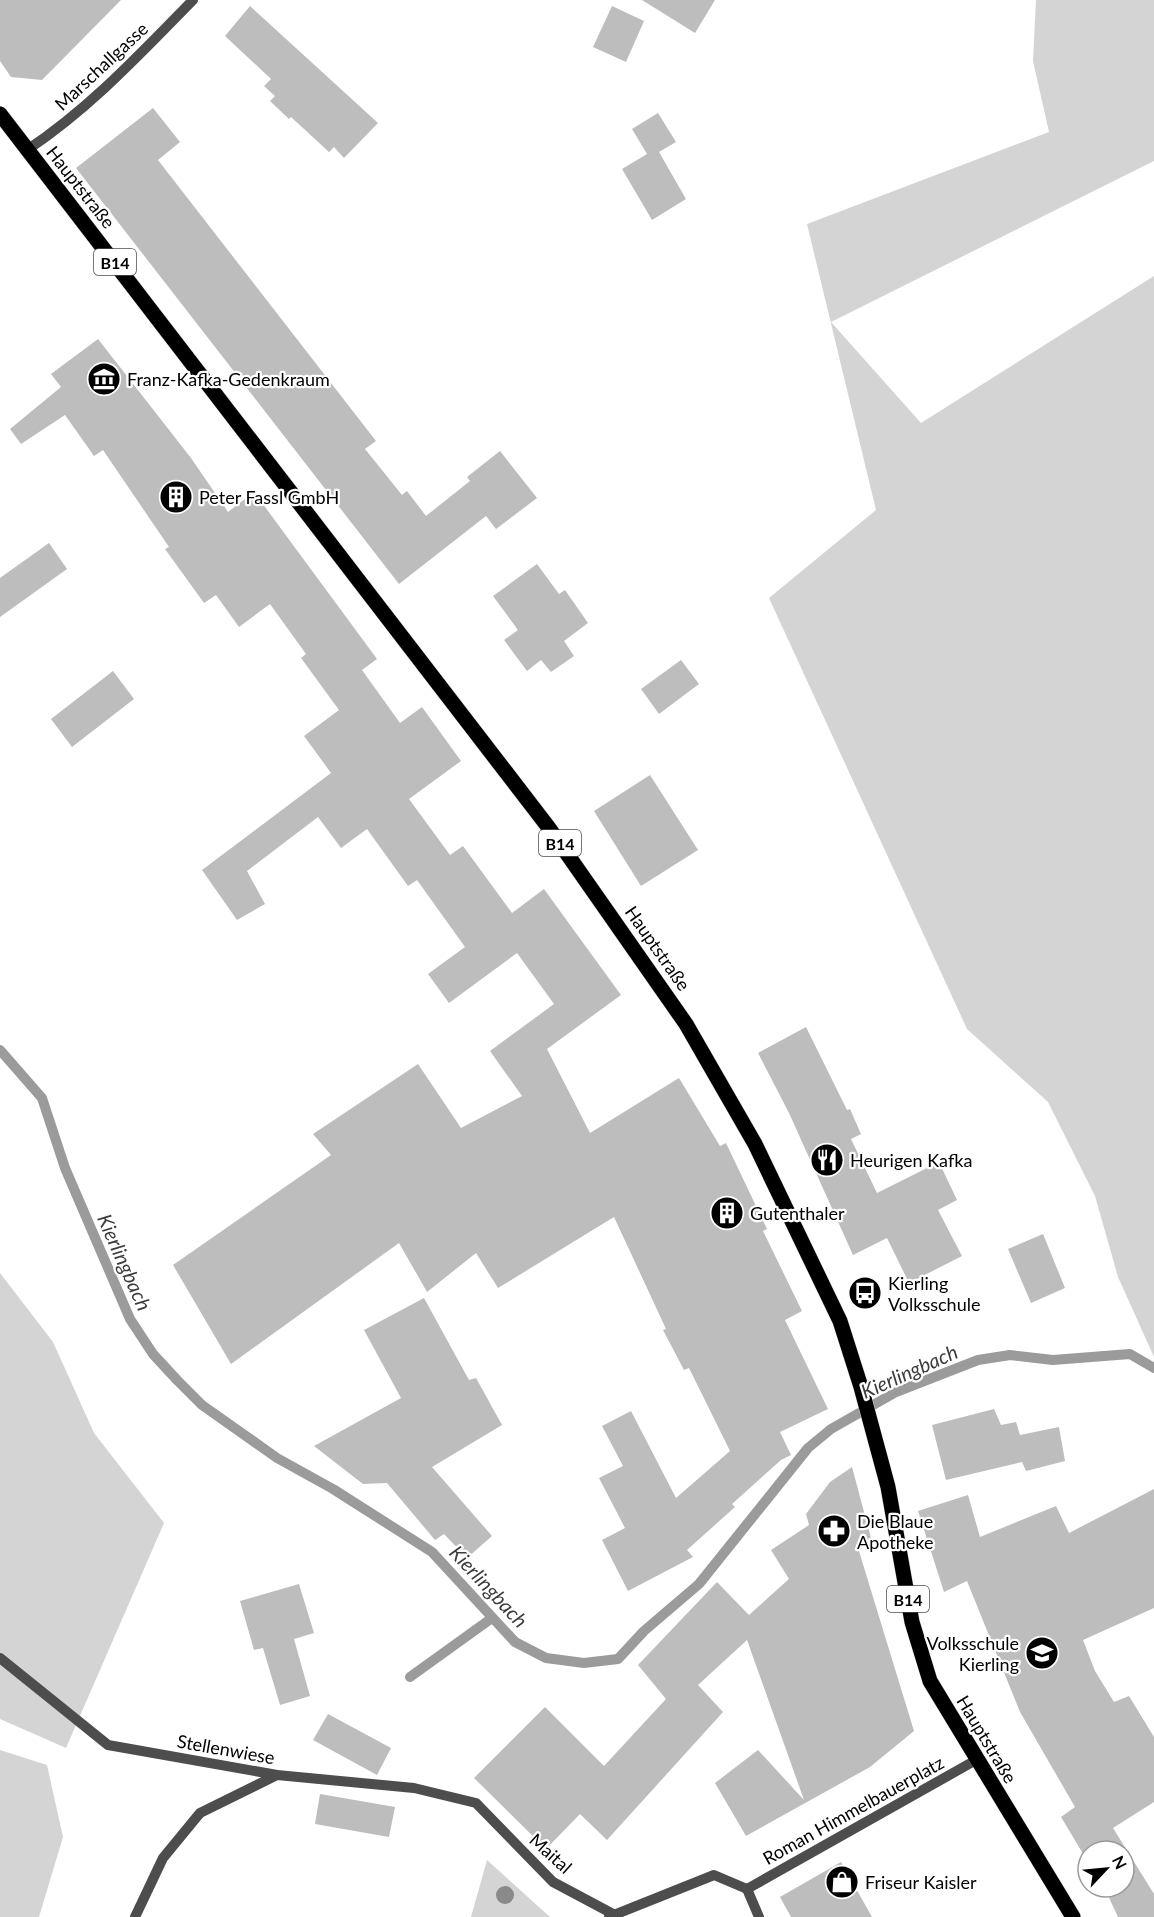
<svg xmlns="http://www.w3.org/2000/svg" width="1154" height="1917" font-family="Lato,sans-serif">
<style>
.green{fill:#d4d4d4}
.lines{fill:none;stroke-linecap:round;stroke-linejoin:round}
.stream{stroke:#9b9b9b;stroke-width:10}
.building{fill:#bdbdbd}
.major-casing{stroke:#dbdbdb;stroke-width:16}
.minor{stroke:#4d4d4d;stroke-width:10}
.major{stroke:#000;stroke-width:15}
.tree{fill:#8a8a8a}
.labels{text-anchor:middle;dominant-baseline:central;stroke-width:4.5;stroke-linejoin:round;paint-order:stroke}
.shield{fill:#fff;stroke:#4c4c4c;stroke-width:1.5}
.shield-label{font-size:16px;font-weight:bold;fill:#000}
.street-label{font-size:18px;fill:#000;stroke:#fff}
.poi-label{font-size:18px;fill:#000;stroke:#fff;text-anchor:start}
.water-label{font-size:20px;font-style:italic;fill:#3c3c3c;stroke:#fff}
</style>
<rect width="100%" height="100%" fill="#fff"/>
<g class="green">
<path d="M1036 0H1154V161L831 322 921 423 1154 276V1357L1118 1277 1095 1196 1048 1102 967 1029 769 598 876 510 807 224 1049 132 1033 61Z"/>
<path d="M0 1273 53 1342 94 1433 164 1523 66 1748 0 1719Z"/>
<path d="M0 1750 47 1765 63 1837 39 1917H0Z"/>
<path d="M487 1860 550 1917H471Z"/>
</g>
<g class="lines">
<g class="stream">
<path d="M0 1050 42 1098 65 1168 130 1319 153 1354 177 1380 202 1405 277 1458 333 1489 432 1552 515 1642 546 1658 584 1663 618 1659 644 1631 699 1584 808 1448 831 1429 896 1392 978 1360 1010 1355 1053 1360 1130 1354 1154 1368"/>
<path d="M410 1677 492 1618"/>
</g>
</g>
<g class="building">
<path d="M0 0H121L42 80 11 77 0 61Z"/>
<path d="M642 0H715L695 33Z"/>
<path d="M250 6 378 123 344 158 334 147 329 152 291 117 289 119 270 101 275 96 264 86 271 79 225 36Z"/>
<path d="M612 6 644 21 626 62 593 47Z"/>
<path d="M153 108 180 142 158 160 376 441 365 449 402 495 407 491 426 516 470 481 467 477 500 451 537 498 496 529 486 516 399 584 76 168Z"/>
<path d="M658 113 676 142 659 152 686 199 652 220 622 169 647 154 632 129Z"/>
<path d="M98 339 191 458 228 512 254 492 377 659 362 670 400 723 422 707 461 761 409 799 450 855 463 846 512 913 544 889 621 995 547 1049 590 1133 679 1078 720 1146 726 1143 767 1229 763 1231 802 1311 785 1320 828 1409 780 1432 791 1455 781 1460 732 1504 735 1507 687 1550 693 1557 628 1591 602 1540 625 1528 599 1478 623 1466 602 1426 631 1411 676 1498 730 1451 689 1368 684 1370 663 1330 666 1329 614 1217 498 1288 476 1253 427 1292 399 1243 231 1364 173 1265 331 1155 313 1134 418 1064 461 1128 522 1096 490 1051 554 1004 517 953 449 1003 428 974 465 947 417 880 408 886 367 829 341 848 318 817 247 871 265 904 237 920 202 870 331 773 304 736 339 710 301 658 306 654 270 604 239 627 216 595 204 603 165 549 169 547 103 450 94 456 65 415 21 444 10 429 61 387 51 374Z"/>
<path d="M49 543 67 569 0 617V578Z"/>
<path d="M537 564 559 594 565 590 588 623 564 641 574 656 551 672 541 660 527 671 504 640 518 630 493 596Z"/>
<path d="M681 660 699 684 659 714 641 689Z"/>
<path d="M113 671 134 699 72 747 51 719Z"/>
<path d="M650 775 698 850 641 886 594 811Z"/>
<path d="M806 1027 847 1110 850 1109 861 1134 851 1139 877 1193 939 1162 957 1200 938 1210 962 1256 909 1283 887 1238 853 1255 789 1113 758 1053Z"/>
<path d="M1043 1234 1065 1288 1031 1303 1008 1249Z"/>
<path d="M424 1298 469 1380 476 1378 502 1425 432 1467 492 1536 467 1558 444 1534 435 1540 387 1483 363 1484 314 1446 401 1398 364 1330Z"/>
<path d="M994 1409 1001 1425 1016 1422 1020 1435 1059 1427 1065 1461 1026 1471 1022 1462 946 1480 932 1425Z"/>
<path d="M852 1467 871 1538 858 1548 914 1731 870 1767 746 1836 715 1783 758 1750 804 1800 747 1640 698 1685 723 1712 607 1840 580 1814 546 1849 474 1778 545 1707 604 1766 666 1699 638 1665 717 1582 749 1615 789 1579 771 1550 809 1525 806 1514 830 1482Z"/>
<path d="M1154 1489V1608L1083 1640 1095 1671 1114 1702 1129 1696 1154 1737V1802L1113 1828 1154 1894V1917H1118L1104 1887H1124V1851H1088V1862L1061 1817 1075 1807 1020 1712 967 1581 944 1592 918 1511 968 1495 980 1537 1056 1506 1069 1533Z"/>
<path d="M299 1584 314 1633 294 1639 310 1696 280 1705 263 1648 254 1650 240 1601Z"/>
<path d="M328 1714 391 1748 377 1775 313 1740Z"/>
<path d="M320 1794 395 1807 389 1837 315 1824Z"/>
<path d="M841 1862 872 1917H791L780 1897Z"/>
</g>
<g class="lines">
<defs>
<path id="major" d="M0 114 549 828 686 1024 755 1144 840 1321 861 1387 888 1487 912 1622 930 1681 1073 1917"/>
</defs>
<use href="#major" class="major-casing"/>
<g class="minor">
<path d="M27 150C90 108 140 54 193 0"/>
<path d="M0 1658 108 1745 277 1775 414 1788 476 1803 553 1882 613 1914"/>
<path d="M747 1889 976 1760"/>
<path d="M747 1889 759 1917"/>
<path d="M135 1917 163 1858 200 1813 277 1775"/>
<path d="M609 1917 714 1875 747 1889"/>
</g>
<use href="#major" class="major"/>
</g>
<circle class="tree" cx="505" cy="1895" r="9"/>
<defs>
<symbol id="museum-disc" viewBox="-11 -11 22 22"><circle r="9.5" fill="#000" stroke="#fff"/><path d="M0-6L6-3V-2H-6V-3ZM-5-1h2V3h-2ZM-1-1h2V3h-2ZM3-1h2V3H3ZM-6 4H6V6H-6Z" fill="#fff"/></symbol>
<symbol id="building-disc" viewBox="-11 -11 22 22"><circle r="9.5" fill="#000" stroke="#fff"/><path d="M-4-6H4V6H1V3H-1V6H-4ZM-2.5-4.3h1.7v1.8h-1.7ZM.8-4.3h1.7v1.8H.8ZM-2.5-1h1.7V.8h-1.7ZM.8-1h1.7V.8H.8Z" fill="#fff"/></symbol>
<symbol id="restaurant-disc" viewBox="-11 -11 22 22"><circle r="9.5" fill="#000" stroke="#fff"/><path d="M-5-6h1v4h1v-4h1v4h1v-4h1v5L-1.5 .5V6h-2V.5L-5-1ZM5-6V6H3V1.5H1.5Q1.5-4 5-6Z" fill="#fff"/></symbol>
<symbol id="bus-disc" viewBox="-11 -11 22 22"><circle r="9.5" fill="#000" stroke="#fff"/><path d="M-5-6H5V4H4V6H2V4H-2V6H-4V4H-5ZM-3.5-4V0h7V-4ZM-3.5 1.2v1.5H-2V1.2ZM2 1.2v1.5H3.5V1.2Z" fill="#fff"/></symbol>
<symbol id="pharmacy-disc" viewBox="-11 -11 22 22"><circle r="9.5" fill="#000" stroke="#fff"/><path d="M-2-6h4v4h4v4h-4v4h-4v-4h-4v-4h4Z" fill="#fff"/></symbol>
<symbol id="school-disc" viewBox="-11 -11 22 22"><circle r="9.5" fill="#000" stroke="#fff"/><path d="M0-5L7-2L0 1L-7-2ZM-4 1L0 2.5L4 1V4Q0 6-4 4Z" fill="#fff"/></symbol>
<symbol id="shop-disc" viewBox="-11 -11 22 22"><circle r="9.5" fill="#000" stroke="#fff"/><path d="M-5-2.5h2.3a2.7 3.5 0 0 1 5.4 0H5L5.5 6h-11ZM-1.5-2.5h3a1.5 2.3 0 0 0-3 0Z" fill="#fff"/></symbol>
</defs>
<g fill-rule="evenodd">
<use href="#museum-disc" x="85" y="360" width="38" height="38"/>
<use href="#building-disc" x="157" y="478" width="38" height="38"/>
<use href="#restaurant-disc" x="808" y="1141" width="38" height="38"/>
<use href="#building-disc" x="708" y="1194" width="38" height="38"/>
<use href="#bus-disc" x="846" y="1274" width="38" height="38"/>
<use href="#pharmacy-disc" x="815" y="1512" width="38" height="38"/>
<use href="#school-disc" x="1023" y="1634" width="38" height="38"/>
<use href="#shop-disc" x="823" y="1863" width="38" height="38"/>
</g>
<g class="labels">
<g class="shield">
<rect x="94" y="249" width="42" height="26" rx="4.5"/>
<rect x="539" y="830" width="42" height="26" rx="4.5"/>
<rect x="887" y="1586" width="42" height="26" rx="4.5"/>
</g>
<g class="shield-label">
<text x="115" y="262">B14</text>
<text x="560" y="843">B14</text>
<text x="908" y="1599">B14</text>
</g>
<g class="street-label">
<text transform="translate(101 66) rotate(-43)">Marschallgasse</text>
<text transform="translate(81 187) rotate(52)">Hauptstraße</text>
<text transform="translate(658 948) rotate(55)">Hauptstraße</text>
<text transform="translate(987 1739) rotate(59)">Hauptstraße</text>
<text transform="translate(226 1749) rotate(10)">Stellenwiese</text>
<text transform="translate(853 1810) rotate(-29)">Roman Himmelbauerplatz</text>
<text transform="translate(551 1853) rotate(42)">Maital</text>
</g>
<g class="poi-label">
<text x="127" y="379">Franz-Kafka-Gedenkraum</text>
<text x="199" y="497">Peter Fassl GmbH</text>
<text x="850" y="1160">Heurigen Kafka</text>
<text x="750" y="1213">Gutenthaler</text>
<text x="888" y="1283">Kierling<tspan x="888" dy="21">Volksschule</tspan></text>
<text x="857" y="1521">Die Blaue<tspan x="857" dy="21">Apotheke</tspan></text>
<text x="1019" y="1643" text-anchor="end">Volksschule<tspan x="1019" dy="21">Kierling</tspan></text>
<text x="865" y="1882">Friseur Kaisler</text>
</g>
<g class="water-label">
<text transform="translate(125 1262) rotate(66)">Kierlingbach</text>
<text transform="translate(909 1371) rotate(-24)">Kierlingbach</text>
<text transform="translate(489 1586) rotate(47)">Kierlingbach</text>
</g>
</g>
<g transform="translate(1106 1869) rotate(64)"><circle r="28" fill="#ffffff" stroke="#999999" stroke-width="1.5"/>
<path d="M0-4.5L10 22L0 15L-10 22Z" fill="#000000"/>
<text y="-9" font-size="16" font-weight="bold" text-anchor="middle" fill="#000000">N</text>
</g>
</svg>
